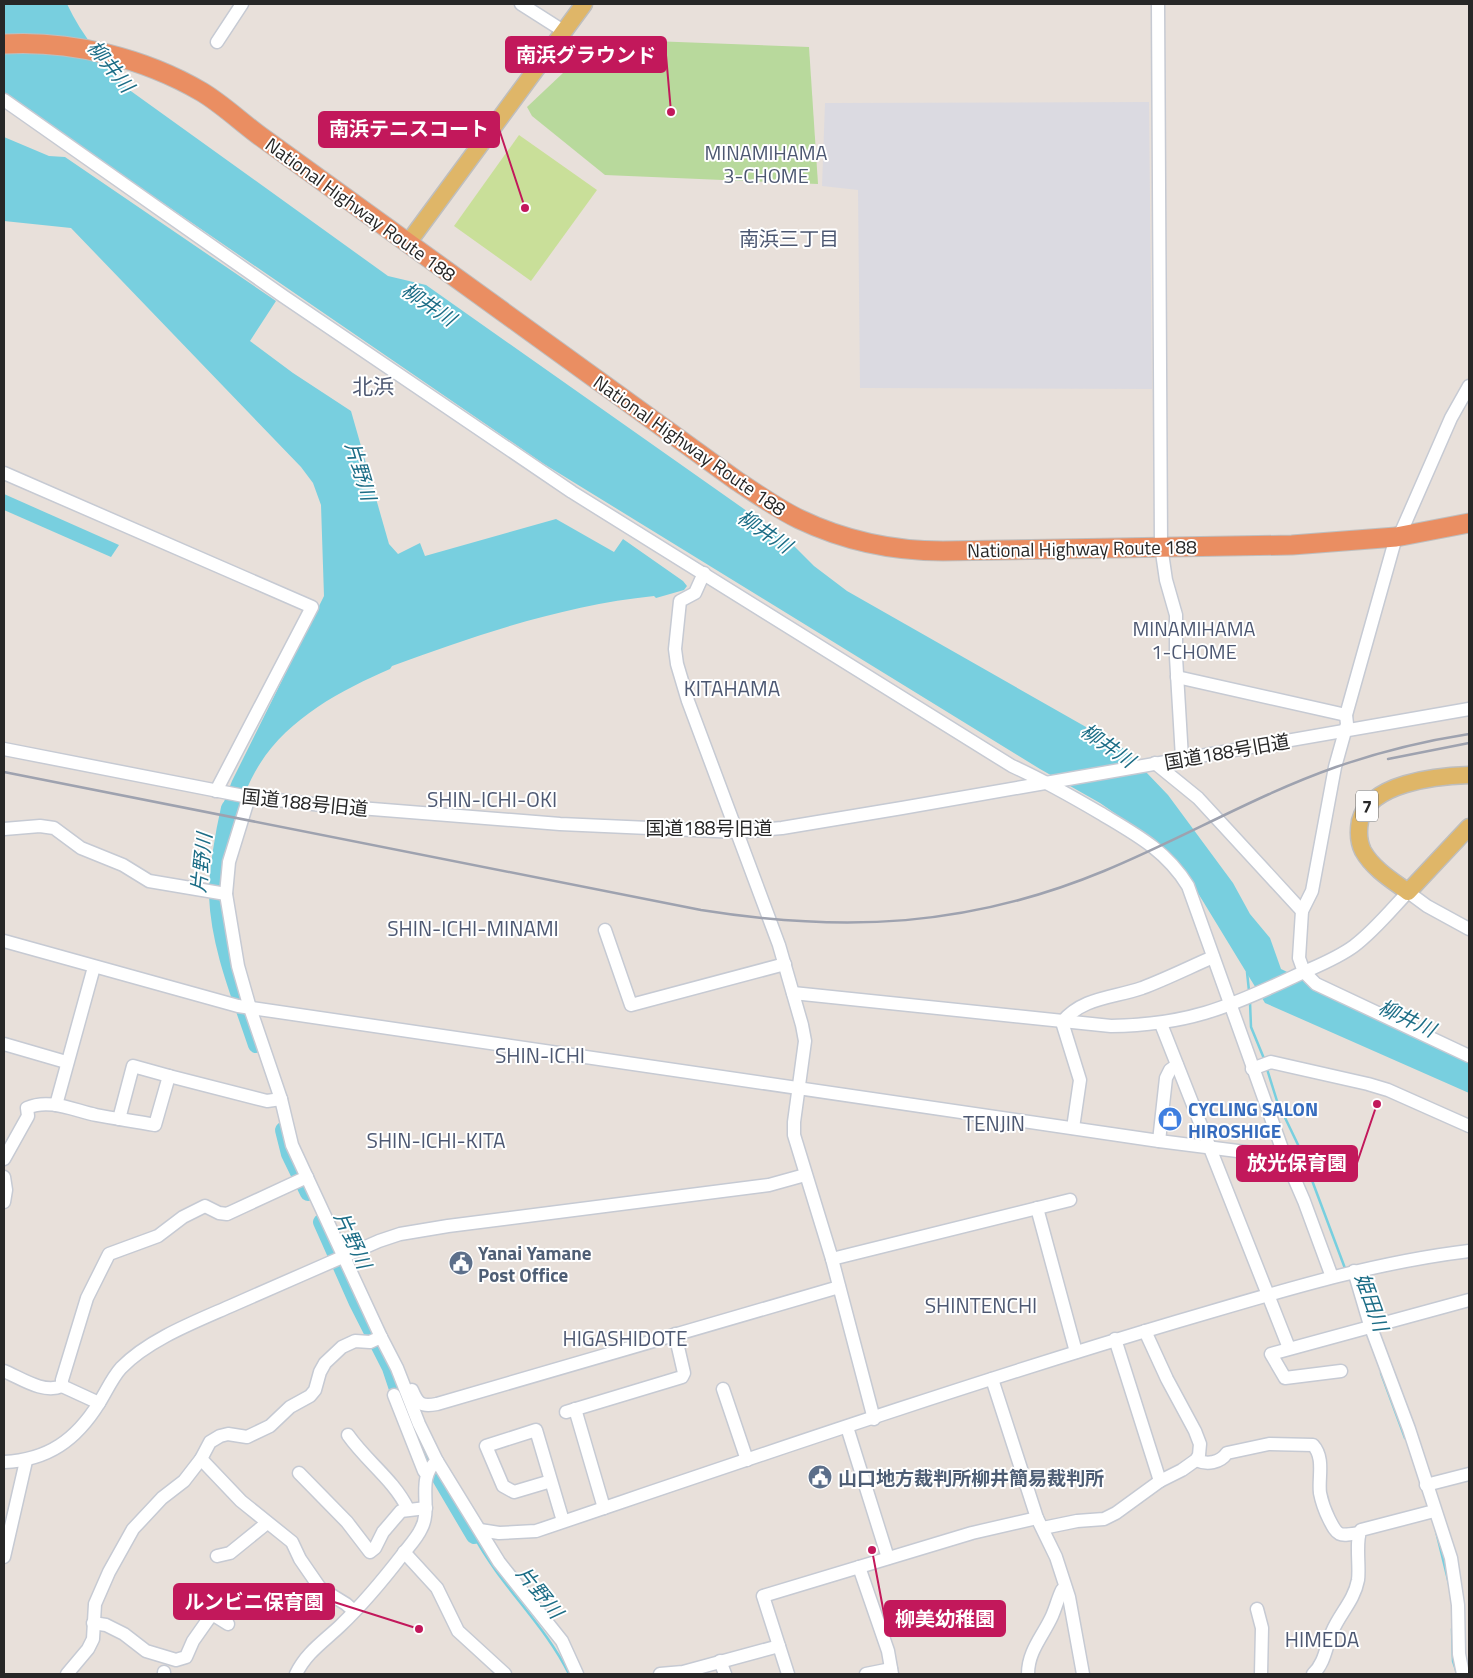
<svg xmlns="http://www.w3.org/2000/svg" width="1473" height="1678" font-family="'Titillium Web','Noto Sans JP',sans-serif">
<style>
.industrial{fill:#dbdae1}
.green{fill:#b8d99c}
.pitch{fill:#c9df99}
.water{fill:#78cfdf}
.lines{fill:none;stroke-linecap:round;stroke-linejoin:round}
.stream{stroke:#78cfdf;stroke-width:2.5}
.river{stroke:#78cfdf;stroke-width:16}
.minor-casing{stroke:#c6cad3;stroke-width:15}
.major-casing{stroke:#bebebe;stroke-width:19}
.highway-casing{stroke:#bebebe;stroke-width:21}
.minor{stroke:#fff;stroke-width:12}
.major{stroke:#dfb668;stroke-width:16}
.highway{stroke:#ea8e62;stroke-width:19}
.rail{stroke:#9ea2af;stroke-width:2.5}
.labels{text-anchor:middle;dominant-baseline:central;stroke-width:4;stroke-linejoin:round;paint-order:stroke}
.shield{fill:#fff;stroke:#686868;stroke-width:1}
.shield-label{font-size:18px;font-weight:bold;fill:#272727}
.street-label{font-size:19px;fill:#272727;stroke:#fff}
.shop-label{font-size:19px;font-weight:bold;fill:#366cbe;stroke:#fff;text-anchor:start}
.service-label{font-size:19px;font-weight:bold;fill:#4e5e75;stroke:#fff;text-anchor:start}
.water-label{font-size:20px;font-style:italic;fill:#1c6d86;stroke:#fff}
.neighbourhood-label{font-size:20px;fill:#4d5872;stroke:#fff}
.quarter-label{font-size:21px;fill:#4d5872;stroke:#fff}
.leader{fill:none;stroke:#c2185b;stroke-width:2}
.callout-dot{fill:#c2185b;stroke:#fff;stroke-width:2}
.callout{fill:#c2185b;stroke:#c2185b;stroke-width:2}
.callout-label{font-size:20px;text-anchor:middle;font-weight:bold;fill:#fff}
</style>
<rect width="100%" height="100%" fill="#e8e0da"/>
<path class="industrial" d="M1149 102 1152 389 860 388 858 190 822 186 825 103Z"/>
<path class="green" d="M599 39 809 47 818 184 605 175 532 116 527 107Z"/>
<path class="pitch" d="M519 135 597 190 531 281 454 226Z"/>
<g class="water">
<path d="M4 4H67C82 36 105 63 128 89L388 276 426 285 788 540 814 566 847 591 1123 748 1168 795 1233 883 1250 914 1270 938 1281 969 1469 1060V1093L1265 1003 1190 880 1152 839 1100 803 1040 769 544 464 4 94Z"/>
<path d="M4 137 49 156 65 157 276 301 250 341 293 373 351 411 389 544 398 554 420 543 425 556 556 519 614 552 623 539 683 581 687 586 684 590 656 598 654 596C565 605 476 635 392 666L390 669C339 691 283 721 255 772 245 790 239 810 231 829L219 830 222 807 232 781 324 596 321 505 313 483 301 467 71 228 4 221Z"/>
<path d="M4 494 119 545 111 557 4 510Z"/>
</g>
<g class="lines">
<g class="stream">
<path d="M1247 972 1249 991"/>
<path d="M1250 1002 1251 1027 1265 1061"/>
<path d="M1267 1069 1277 1101 1301 1151 1346 1271"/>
<path d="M1381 1373 1405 1438"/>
<path d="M1436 1531 1449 1584"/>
<path d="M474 1536C501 1587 544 1623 569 1674"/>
<path d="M1452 1629 1453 1661 1457 1673"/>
</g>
<g class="river">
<path d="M229 808C224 830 216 874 217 896 219 947 240 997 256 1045"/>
<path d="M283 1130 289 1154 308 1193"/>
<path d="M321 1222 357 1303 390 1368 407 1419 428 1458 474 1536"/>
</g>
<defs>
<g id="minor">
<path d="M521 4 565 32"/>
<path d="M1158 4 1161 546 1166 580 1176 615V657L1182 758"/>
<path d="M217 42 242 4"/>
<path d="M4 100 283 296 572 492 1012 766C1043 780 1071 796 1100 813 1135 834 1166 850 1188 886L1285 1157 1304 1201 1332 1277"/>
<path d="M1469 386 1451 418 1402 530 1396 537 1346 715 1347 724 1335 767 1312 891 1302 911 1299 958 1304 972 1316 984 1469 1056"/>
<path d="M4 473 312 607 216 791"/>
<path d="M704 573 695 593 680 601 675 649 677 664 688 701 779 945 802 1025 805 1041 794 1122V1135L832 1259 874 1419"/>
<path d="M1177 677 1346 715"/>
<path d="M4 749 249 797 322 805 560 824 738 832 782 828 902 808 1469 709"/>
<path d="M1155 763 1198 798 1302 911"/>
<path d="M249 797 229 862 226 894 238 966 250 1008 281 1099 292 1145 381 1337 397 1368 419 1424 437 1461 499 1562 562 1641 577 1674"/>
<path d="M4 829 40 826 54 828 81 848 123 865 149 881 226 894"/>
<path d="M605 930 631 1005 785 964"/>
<path d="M4 941 238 1006 1159 1141 1285 1157"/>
<path d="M793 993 1111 1026C1186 1025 1227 1008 1293 977 1314 967 1335 960 1354 946 1374 931 1391 910 1408 892L1427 906 1469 929"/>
<path d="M1062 1022C1083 997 1113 998 1142 988 1166 979 1190 967 1213 957"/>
<path d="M1062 1022 1080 1080 1073 1128"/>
<path d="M1161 1024 1289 1348"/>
<path d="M4 1044 66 1062"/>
<path d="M1252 1069 1271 1062 1368 1084 1388 1090 1469 1126"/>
<path d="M56 1105 94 967"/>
<path d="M119 1119 133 1066 169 1076"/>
<path d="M1159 1141 1166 1078 1170 1070 1177 1065"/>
<path d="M4 1159 28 1116 27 1108C49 1098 73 1110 96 1115 116 1119 135 1121 155 1125L169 1076 267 1101 281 1099"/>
<path d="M4 1177 6 1190 4 1202"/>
<path d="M1037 1208 1076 1352"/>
<path d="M832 1259 1070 1200"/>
<path d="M1354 1271 1370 1325 1409 1429 1451 1558 1458 1605 1459 1654 1463 1674"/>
<path d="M1115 1339 1160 1481"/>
<path d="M4 1371C21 1378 43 1394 62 1386"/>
<path d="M1341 1371 1285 1378 1271 1354 1469 1300"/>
<path d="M992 1379 1037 1518 1056 1557 1069 1597 1083 1674"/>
<path d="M723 1389 747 1460"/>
<path d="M412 1390C418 1404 421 1407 437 1404L839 1287"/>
<path d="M394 1395 424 1471 428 1472"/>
<path d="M99 1403 62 1386V1380L87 1298 109 1254 158 1236 183 1217 205 1206 219 1213 227 1214 307 1177"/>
<path d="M575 1409 604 1508"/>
<path d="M566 1412 682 1377 684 1373 675 1334"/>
<path d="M847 1427 888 1558"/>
<path d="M348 1435C367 1462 393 1479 408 1509"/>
<path d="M201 1459 241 1501 292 1542 300 1559 320 1588 346 1604 354 1611"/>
<path d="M1196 1460C1207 1465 1220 1463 1227 1453L1269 1444 1313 1445C1325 1458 1318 1478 1320 1493 1322 1503 1325 1511 1329 1519 1338 1537 1339 1536 1359 1533"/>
<path d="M4 1462C48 1460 76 1440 99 1403 106 1392 112 1378 121 1368 149 1339 197 1321 233 1305 282 1284 330 1262 379 1241L400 1234 448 1226 769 1185 805 1175"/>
<path d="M299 1473 347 1522 370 1552 375 1548 383 1532 401 1511 426 1508"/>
<path d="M551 1481 514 1492 503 1486 486 1446 536 1430 563 1521"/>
<path d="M1426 1485 1469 1474"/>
<path d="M1043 1528 1077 1521 1104 1519 1116 1513 1160 1481 1182 1470 1196 1460 1199 1455 1200 1444 1195 1431 1167 1379 1145 1331"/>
<path d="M480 1530 499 1533 536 1531C749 1459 963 1385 1179 1321 1275 1293 1369 1263 1469 1251"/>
<path d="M404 1552 437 1588 458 1631 505 1674"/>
<path d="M217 1556 230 1553 267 1523"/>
<path d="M4 1557 26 1461"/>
<path d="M859 1567 888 1651 892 1674"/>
<path d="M1257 1609 1262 1628 1261 1674"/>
<path d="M93 1623 106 1625 124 1634 146 1651 176 1660 186 1657 193 1641 212 1614 228 1624"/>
<path d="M720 1661 725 1674"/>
<path d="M67 1674 88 1649 93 1639 95 1604 109 1572 133 1529 162 1498 184 1481 201 1459 210 1442 220 1436 228 1434 247 1437 270 1426 290 1407 310 1396 315 1390 320 1372 325 1363 342 1347 355 1341 370 1342 381 1337"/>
<path d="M164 1674V1672"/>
<path d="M296 1674C306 1653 323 1642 340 1626 363 1604 383 1580 403 1554 409 1546 417 1538 421 1529 433 1508 415 1478 437 1461"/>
<path d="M660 1674 683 1672 779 1646"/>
<path d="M788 1674 763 1596 972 1533 1037 1518"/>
<path d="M866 1674 891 1669"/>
<path d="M1028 1674C1028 1651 1043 1636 1052 1616 1056 1607 1058 1598 1062 1590L1065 1587"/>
<path d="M1313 1674C1325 1663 1326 1646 1332 1632 1340 1613 1354 1601 1358 1580 1360 1567 1355 1540 1361 1530L1434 1511"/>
</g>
<g id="major">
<path d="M408 243 584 4"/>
<path d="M1469 775C1436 776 1369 783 1360 821 1358 832 1358 841 1363 851 1373 869 1393 881 1408 892L1469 827"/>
</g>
<path id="highway" d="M4 44C71 40 144 58 202 92 222 104 241 122 260 136L737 481C757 494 778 509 799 519 845 541 893 551 943 551L1292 545 1396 537 1469 523"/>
</defs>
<use href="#minor" class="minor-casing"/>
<use href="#major" class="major-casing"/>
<use href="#highway" class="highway-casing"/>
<use href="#minor" class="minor"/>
<use href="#major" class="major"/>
<use href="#highway" class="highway"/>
<g class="rail">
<path d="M1388 759 1469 743"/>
<path d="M4 772 701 910C844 933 969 927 1104 871 1182 839 1256 795 1336 767 1379 752 1424 741 1469 734"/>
</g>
</g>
<defs>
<symbol id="shop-disc" viewBox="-11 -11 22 22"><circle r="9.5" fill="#3f7fe0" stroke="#fff"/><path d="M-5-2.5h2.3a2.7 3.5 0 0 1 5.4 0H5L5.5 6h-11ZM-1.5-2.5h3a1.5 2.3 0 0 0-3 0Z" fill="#fff"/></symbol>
<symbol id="civic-disc" viewBox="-11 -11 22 22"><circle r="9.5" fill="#5c6f8a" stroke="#fff"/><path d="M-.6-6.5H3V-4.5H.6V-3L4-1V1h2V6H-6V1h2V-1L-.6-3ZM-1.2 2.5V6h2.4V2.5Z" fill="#fff"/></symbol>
</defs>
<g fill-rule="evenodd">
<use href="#shop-disc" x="1156" y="1105" width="28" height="28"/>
<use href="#civic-disc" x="447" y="1249" width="28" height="28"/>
<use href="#civic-disc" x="806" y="1463" width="28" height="28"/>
</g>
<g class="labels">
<rect class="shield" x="1356" y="790.5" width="22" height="31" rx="4"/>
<g class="shield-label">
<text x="1367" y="806">7</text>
</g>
<g class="street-label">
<text transform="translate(361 209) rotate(36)">National Highway Route 188</text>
<text transform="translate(690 445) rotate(35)">National Highway Route 188</text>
<text transform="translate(1082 548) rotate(-1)">National Highway Route 188</text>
<text transform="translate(1227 751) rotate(-10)">国道188号旧道</text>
<text transform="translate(305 802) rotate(6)">国道188号旧道</text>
<text x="709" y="827">国道188号旧道</text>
</g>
<g class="shop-label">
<text x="1188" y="1108">CYCLING SALON<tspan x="1188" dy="22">HIROSHIGE</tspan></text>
</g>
<g class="service-label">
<text x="478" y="1252">Yanai Yamane<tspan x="478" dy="22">Post Office</tspan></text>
<text x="838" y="1477">山口地方裁判所柳井簡易裁判所</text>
</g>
<g class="water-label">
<text transform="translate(111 66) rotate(51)">柳井川</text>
<text transform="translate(429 304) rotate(34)">柳井川</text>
<text transform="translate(361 471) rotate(73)">片野川</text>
<text transform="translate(765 531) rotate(34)">柳井川</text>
<text transform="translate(1108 745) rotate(35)">柳井川</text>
<text transform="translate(201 863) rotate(-84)">片野川</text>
<text transform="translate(1407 1018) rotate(25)">柳井川</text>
<text transform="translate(353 1240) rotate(65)">片野川</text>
<text transform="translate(1372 1302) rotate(70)">姫田川</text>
<text transform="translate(540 1592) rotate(51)">片野川</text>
</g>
<g class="neighbourhood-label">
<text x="766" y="152">MINAMIHAMA<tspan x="766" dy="23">3-CHOME</tspan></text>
<text x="789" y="238">南浜三丁目</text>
<text x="1194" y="628">MINAMIHAMA<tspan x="1194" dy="23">1-CHOME</tspan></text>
</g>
<g class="quarter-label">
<text x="373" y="386">北浜</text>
<text x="732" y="688">KITAHAMA</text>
<text x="492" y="799">SHIN-ICHI-OKI</text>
<text x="473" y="928">SHIN-ICHI-MINAMI</text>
<text x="540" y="1055">SHIN-ICHI</text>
<text x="994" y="1123">TENJIN</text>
<text x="436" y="1140">SHIN-ICHI-KITA</text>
<text x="981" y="1305">SHINTENCHI</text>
<text x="625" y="1338">HIGASHIDOTE</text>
<text x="1322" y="1639">HIMEDA</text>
</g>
</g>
<path class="leader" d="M671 112L666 55M525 208L499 129M1377 1104L1357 1163M419 1629L334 1602M872 1550L885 1619"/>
<g class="callout-dot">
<circle cx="671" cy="112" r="5"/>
<circle cx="525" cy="208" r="5"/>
<circle cx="1377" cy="1104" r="5"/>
<circle cx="419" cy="1629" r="5"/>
<circle cx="872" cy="1550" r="5"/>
</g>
<g class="callout">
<rect x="506" y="37" width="160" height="35" rx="5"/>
<rect x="319" y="112" width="180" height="35" rx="5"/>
<rect x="1237" y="1146" width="120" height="35" rx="5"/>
<rect x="174" y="1584" width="160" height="35" rx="5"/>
<rect x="885" y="1601" width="120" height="35" rx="5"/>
</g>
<g class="callout-label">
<text x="586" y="62">南浜グラウンド</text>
<text x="409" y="136">南浜テニスコート</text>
<text x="1297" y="1170">放光保育園</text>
<text x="254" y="1609">ルンビニ保育園</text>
<text x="945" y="1626">柳美幼稚園</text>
</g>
<rect width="1473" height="1678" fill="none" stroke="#272727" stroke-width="10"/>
</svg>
